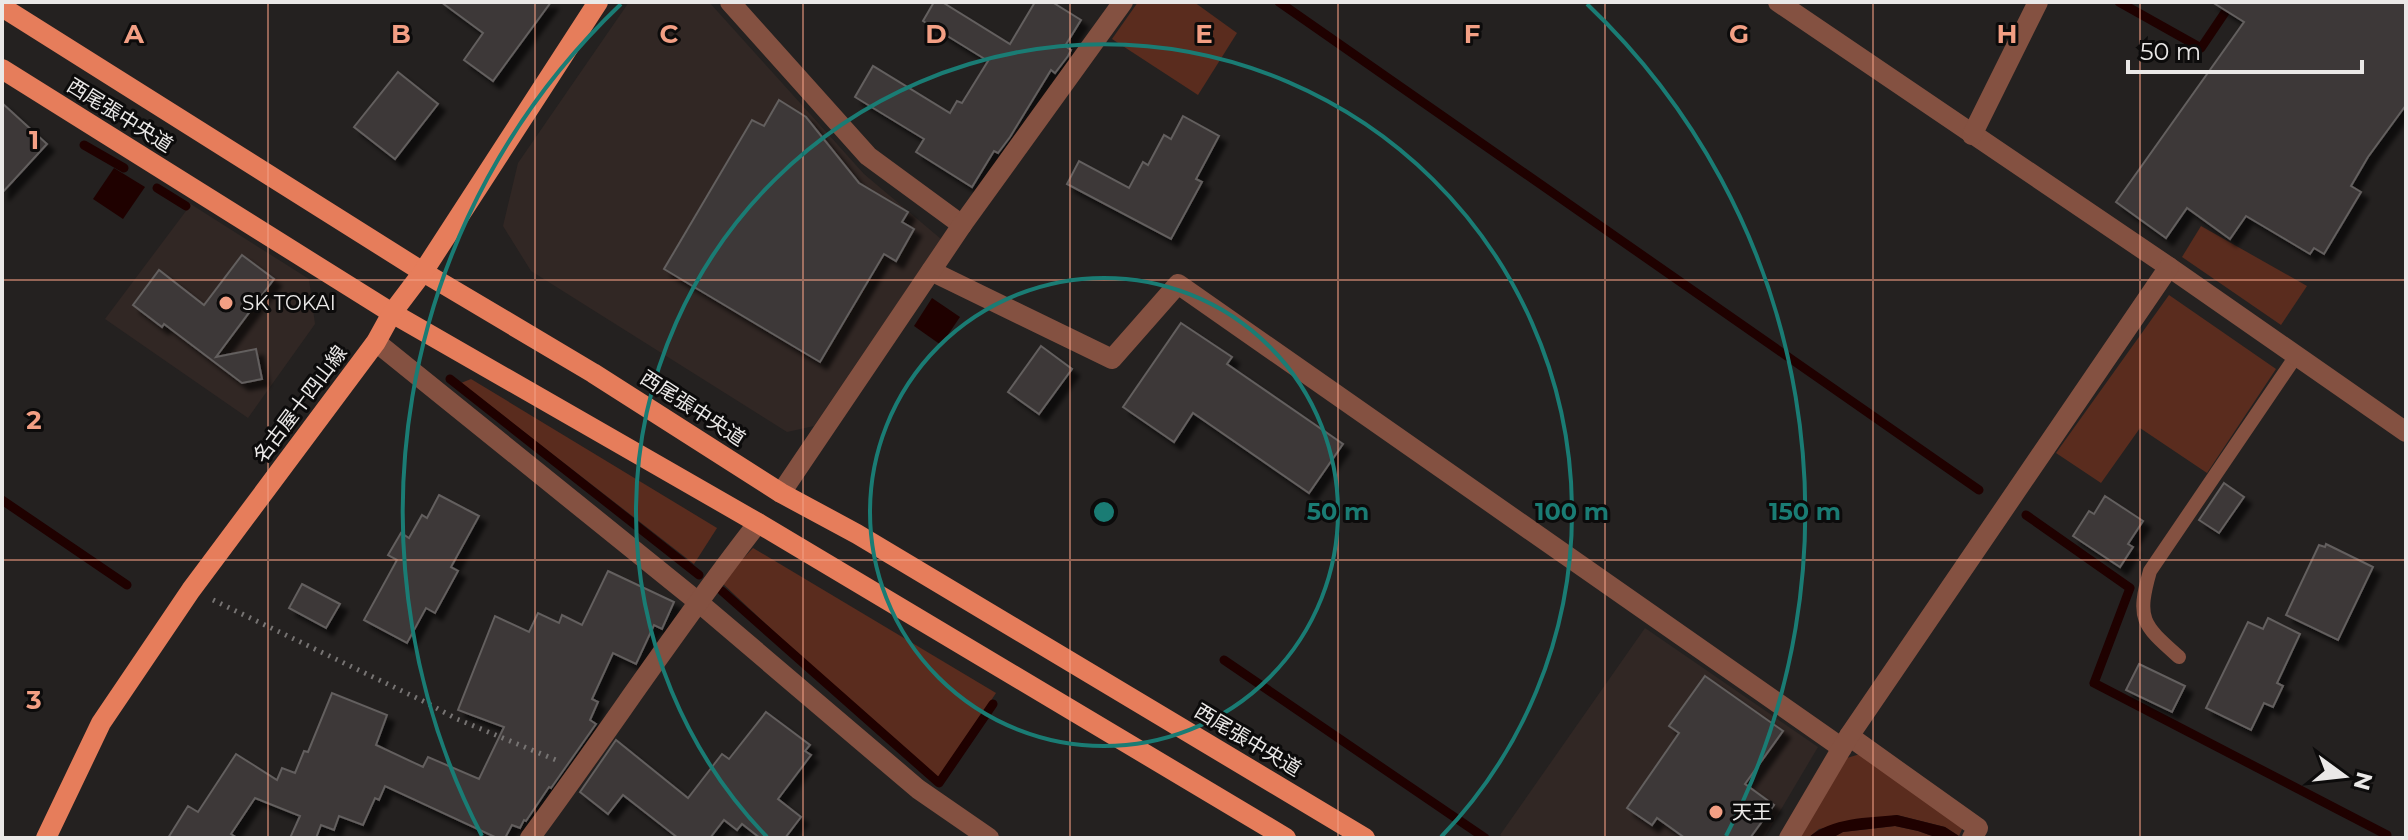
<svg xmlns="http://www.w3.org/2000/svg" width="2408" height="840" font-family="Montserrat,'Noto Sans JP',sans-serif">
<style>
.built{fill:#312724}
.green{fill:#5a2c1e}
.water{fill:#1f0100}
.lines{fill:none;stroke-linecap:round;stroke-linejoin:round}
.stream{stroke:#1f0100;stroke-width:9}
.building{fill:#3d3938;stroke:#635f5e;stroke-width:2;filter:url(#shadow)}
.path{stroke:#777473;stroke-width:5;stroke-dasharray:2 6;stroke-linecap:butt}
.service{stroke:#845141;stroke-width:14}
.minor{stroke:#845141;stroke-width:20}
.primary{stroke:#e67d5b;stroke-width:20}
.grid{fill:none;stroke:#f39f84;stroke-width:2;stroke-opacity:0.55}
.ring{fill:none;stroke:#1a7c74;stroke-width:4}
.poi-dot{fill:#f39f84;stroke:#0c0b0b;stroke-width:3}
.labels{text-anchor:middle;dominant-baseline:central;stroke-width:6;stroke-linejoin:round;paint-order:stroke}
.street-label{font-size:20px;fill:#eae8e7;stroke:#0c0b0b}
.poi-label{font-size:20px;fill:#eae8e7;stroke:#0c0b0b;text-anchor:start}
.grid-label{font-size:26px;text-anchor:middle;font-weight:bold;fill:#f39f84;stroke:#0c0b0b;stroke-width:6;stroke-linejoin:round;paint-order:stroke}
.centre{fill:#1a7c74;stroke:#0c0b0b;stroke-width:4}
.ring-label{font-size:24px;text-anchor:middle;font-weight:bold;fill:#1a7c74;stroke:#0c0b0b;stroke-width:6;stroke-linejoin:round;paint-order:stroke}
</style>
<defs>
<filter id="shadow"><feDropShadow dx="7" dy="7" stdDeviation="2" flood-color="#0009"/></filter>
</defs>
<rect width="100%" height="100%" fill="#242120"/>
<g class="built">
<path d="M629 2H709L864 174 941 239 814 426 787 432 531 271 503 226 518 163Z"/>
<path d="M189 203 309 279 315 324 248 418 105 319 186 211Z"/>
<path d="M1645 628 1818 747 1764 838H1504L1500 835Z"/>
</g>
<g class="green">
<path d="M1138 2H1194L1237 33 1198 95 1112 39Z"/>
<path d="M2201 226 2307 286 2281 325 2182 257Z"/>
<path d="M2169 295 2276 369 2207 473 2140 428 2101 483 2056 453Z"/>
<path d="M471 379 717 528 694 564 461 383Z"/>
<path d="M753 548 996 693 936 783 721 582Z"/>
<path d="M1860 754 1963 827 1959 836 1945 827 1897 815 1819 829 1808 838H1799L1847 758Z"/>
<path d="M1895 826 1918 831 1938 838H1832L1843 832Z"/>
</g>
<g class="water">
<path d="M114 168 145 187 123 219 93 199Z"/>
<path d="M932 298 960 317 941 345 914 326Z"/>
<path d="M1897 815 1945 827 1962 838H1938L1918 831 1895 826 1843 832 1832 838H1808C1832 817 1867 818 1897 815Z"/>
</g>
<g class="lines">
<g class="stream">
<path d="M1279 2 1979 490"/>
<path d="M2119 2 2201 48 2232 2"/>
<path d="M84 145 124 168"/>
<path d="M157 188 186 206"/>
<path d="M450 379 699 575"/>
<path d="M2 500 127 585"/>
<path d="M2026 515 2130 588 2094 683 2387 835"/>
<path d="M722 591 939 783 993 704"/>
<path d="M1224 660 1485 838"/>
</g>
</g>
<g class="building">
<path d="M441 2H551L493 81 464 60 483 33Z"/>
<path d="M934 2H942L1010 44 1035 2H1052L1081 20 1065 46 1071 50 1068 56 1055 73 1051 70 1010 137 998 153 994 151 972 187 916 152 924 139 855 97 873 66 950 113 957 101 962 103 988 61 923 21Z"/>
<path d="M2212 2H2406V105L2368 157 2351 186 2361 192 2324 254 2314 248 2310 254 2246 216 2230 239 2187 208 2166 238 2116 202 2244 22Z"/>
<path d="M398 72 438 104 395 159 354 127Z"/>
<path d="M779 100 806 117 859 183 908 212 902 222 914 229 896 261 884 254 820 362 664 269 752 120 764 126Z"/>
<path d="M2 103 47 144 2 193Z"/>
<path d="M1183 116 1219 136 1196 179 1202 182 1171 239 1067 184 1079 161 1129 188 1143 162 1148 165 1164 135 1171 139Z"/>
<path d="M242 255 274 279 216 357 256 349 262 379 242 383 164 324 162 327 133 305 159 270 204 305Z"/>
<path d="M1181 323 1232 357 1227 364 1343 444 1309 493 1193 413 1174 442 1123 407Z"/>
<path d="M1041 346 1072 369 1039 414 1008 392Z"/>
<path d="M2224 483 2244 497 2219 533 2199 520Z"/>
<path d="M439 495 479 516 451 567 458 571 435 613 426 608 407 643 364 620 397 560 388 555 401 533 409 538 422 515 427 518Z"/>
<path d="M2105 496 2143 521 2128 544 2133 547 2120 567 2073 536 2089 511 2094 514Z"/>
<path d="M2326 544 2373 567 2338 640 2286 615 2319 545 2325 547Z"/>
<path d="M608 571 674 602 662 629 654 625 636 664 613 653 592 699 598 702 590 720 596 724 551 788 549 787 526 821 524 820 520 828 512 825 505 838H497L385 786 379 800 375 798 363 825 339 816 334 830 321 825 316 838H290L300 816 255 798 231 834 237 838H168L188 806 198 812 236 754 277 780 282 768 295 773 304 751 308 752 332 693 387 715 376 745 423 767 428 757 479 779 504 727 458 710 495 616 529 632 538 613 559 623 562 615 582 625Z"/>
<path d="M302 584 340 604 326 628 289 608Z"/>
<path d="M2268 618 2300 634 2277 683 2283 686 2273 707 2264 703 2251 730 2206 708 2248 622 2263 629Z"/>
<path d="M2139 664 2185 686 2172 712 2126 690Z"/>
<path d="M1705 676 1783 731 1745 784 1774 805 1750 838H1685L1657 818 1652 825 1627 808 1679 733 1669 726Z"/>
<path d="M766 712 810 745 805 751 811 755 778 799 801 817 785 838H760L742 824 737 830 724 820 710 838H678L623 795 608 814 580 792 616 740 688 798 722 754 729 759Z"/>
</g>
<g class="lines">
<path class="path" d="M213 600 425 702 457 719 556 760"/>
<path class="service" d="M2179 657C2143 625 2136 620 2150 571L2296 356"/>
<g class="minor">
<path d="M730 2 868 156 962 225"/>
<path d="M1778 2 2169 267 2406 432"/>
<path d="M1972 135 2038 2"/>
<path d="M931 271 1112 359 1178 284 1842 748"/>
<path d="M376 342 697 601 918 789 989 838"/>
<path d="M781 493 962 225 1123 2"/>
<path d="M1849 736 1978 828 1972 838"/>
<path d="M530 838C607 734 678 625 758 523"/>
<path d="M1789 838 1849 736 2169 267"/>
</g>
<g class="primary">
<path d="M2 7 423 272 593 373 781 493 857 534 1365 838"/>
<path d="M2 69 392 313 758 523 1286 838"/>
<path d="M46 838 101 723 191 590 376 342 392 313 423 272 598 2"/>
</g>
</g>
<path class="grid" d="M268 2V838M535 2V838M803 2V838M1070 2V838M1338 2V838M1605 2V838M1873 2V838M2140 2V838M2 280H2406M2 560H2406"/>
<g class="ring">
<circle cx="1104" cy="512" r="234"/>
<path d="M767 837A468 468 0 1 1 1441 837"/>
<path d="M482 836A701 701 0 0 1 621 4M1587 4A701 701 0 0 1 1726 836"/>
</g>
<g class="poi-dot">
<circle cx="226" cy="303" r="8"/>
<circle cx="1716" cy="812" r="8"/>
</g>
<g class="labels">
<g class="street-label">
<text transform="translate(120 115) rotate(32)">西尾張中央道</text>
<text transform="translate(300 404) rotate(-53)">名古屋十四山線</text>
<text transform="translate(693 408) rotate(33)">西尾張中央道</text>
<text transform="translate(1248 740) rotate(31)">西尾張中央道</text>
</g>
<g class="poi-label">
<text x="242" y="303">SK TOKAI</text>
<text x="1732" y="812">天王</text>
</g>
</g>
<g class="grid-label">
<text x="134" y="43">A</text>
<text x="401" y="43">B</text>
<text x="669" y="43">C</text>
<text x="936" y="43">D</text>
<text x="1204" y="43">E</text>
<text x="1472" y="43">F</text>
<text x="1739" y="43">G</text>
<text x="2007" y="43">H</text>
<text x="34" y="149">1</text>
<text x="34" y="429">2</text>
<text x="34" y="709">3</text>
</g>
<circle cx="1104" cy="512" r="12" class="centre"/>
<g class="ring-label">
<text x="1338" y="520">50 m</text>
<text x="1572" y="520">100 m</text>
<text x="1805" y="520">150 m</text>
</g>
<rect width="2408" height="840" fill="none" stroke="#eae8e7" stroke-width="8"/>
<g transform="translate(2344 776) rotate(105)" stroke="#0c0b0b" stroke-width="6" paint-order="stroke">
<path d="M0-6L14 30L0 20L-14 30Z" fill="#eae8e7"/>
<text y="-12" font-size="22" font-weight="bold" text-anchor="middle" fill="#eae8e7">N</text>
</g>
<path d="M2128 60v12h234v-12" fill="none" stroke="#eae8e7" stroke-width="4"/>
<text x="2140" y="60" font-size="24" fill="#eae8e7" stroke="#0c0b0b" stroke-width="6" paint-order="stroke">50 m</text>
</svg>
